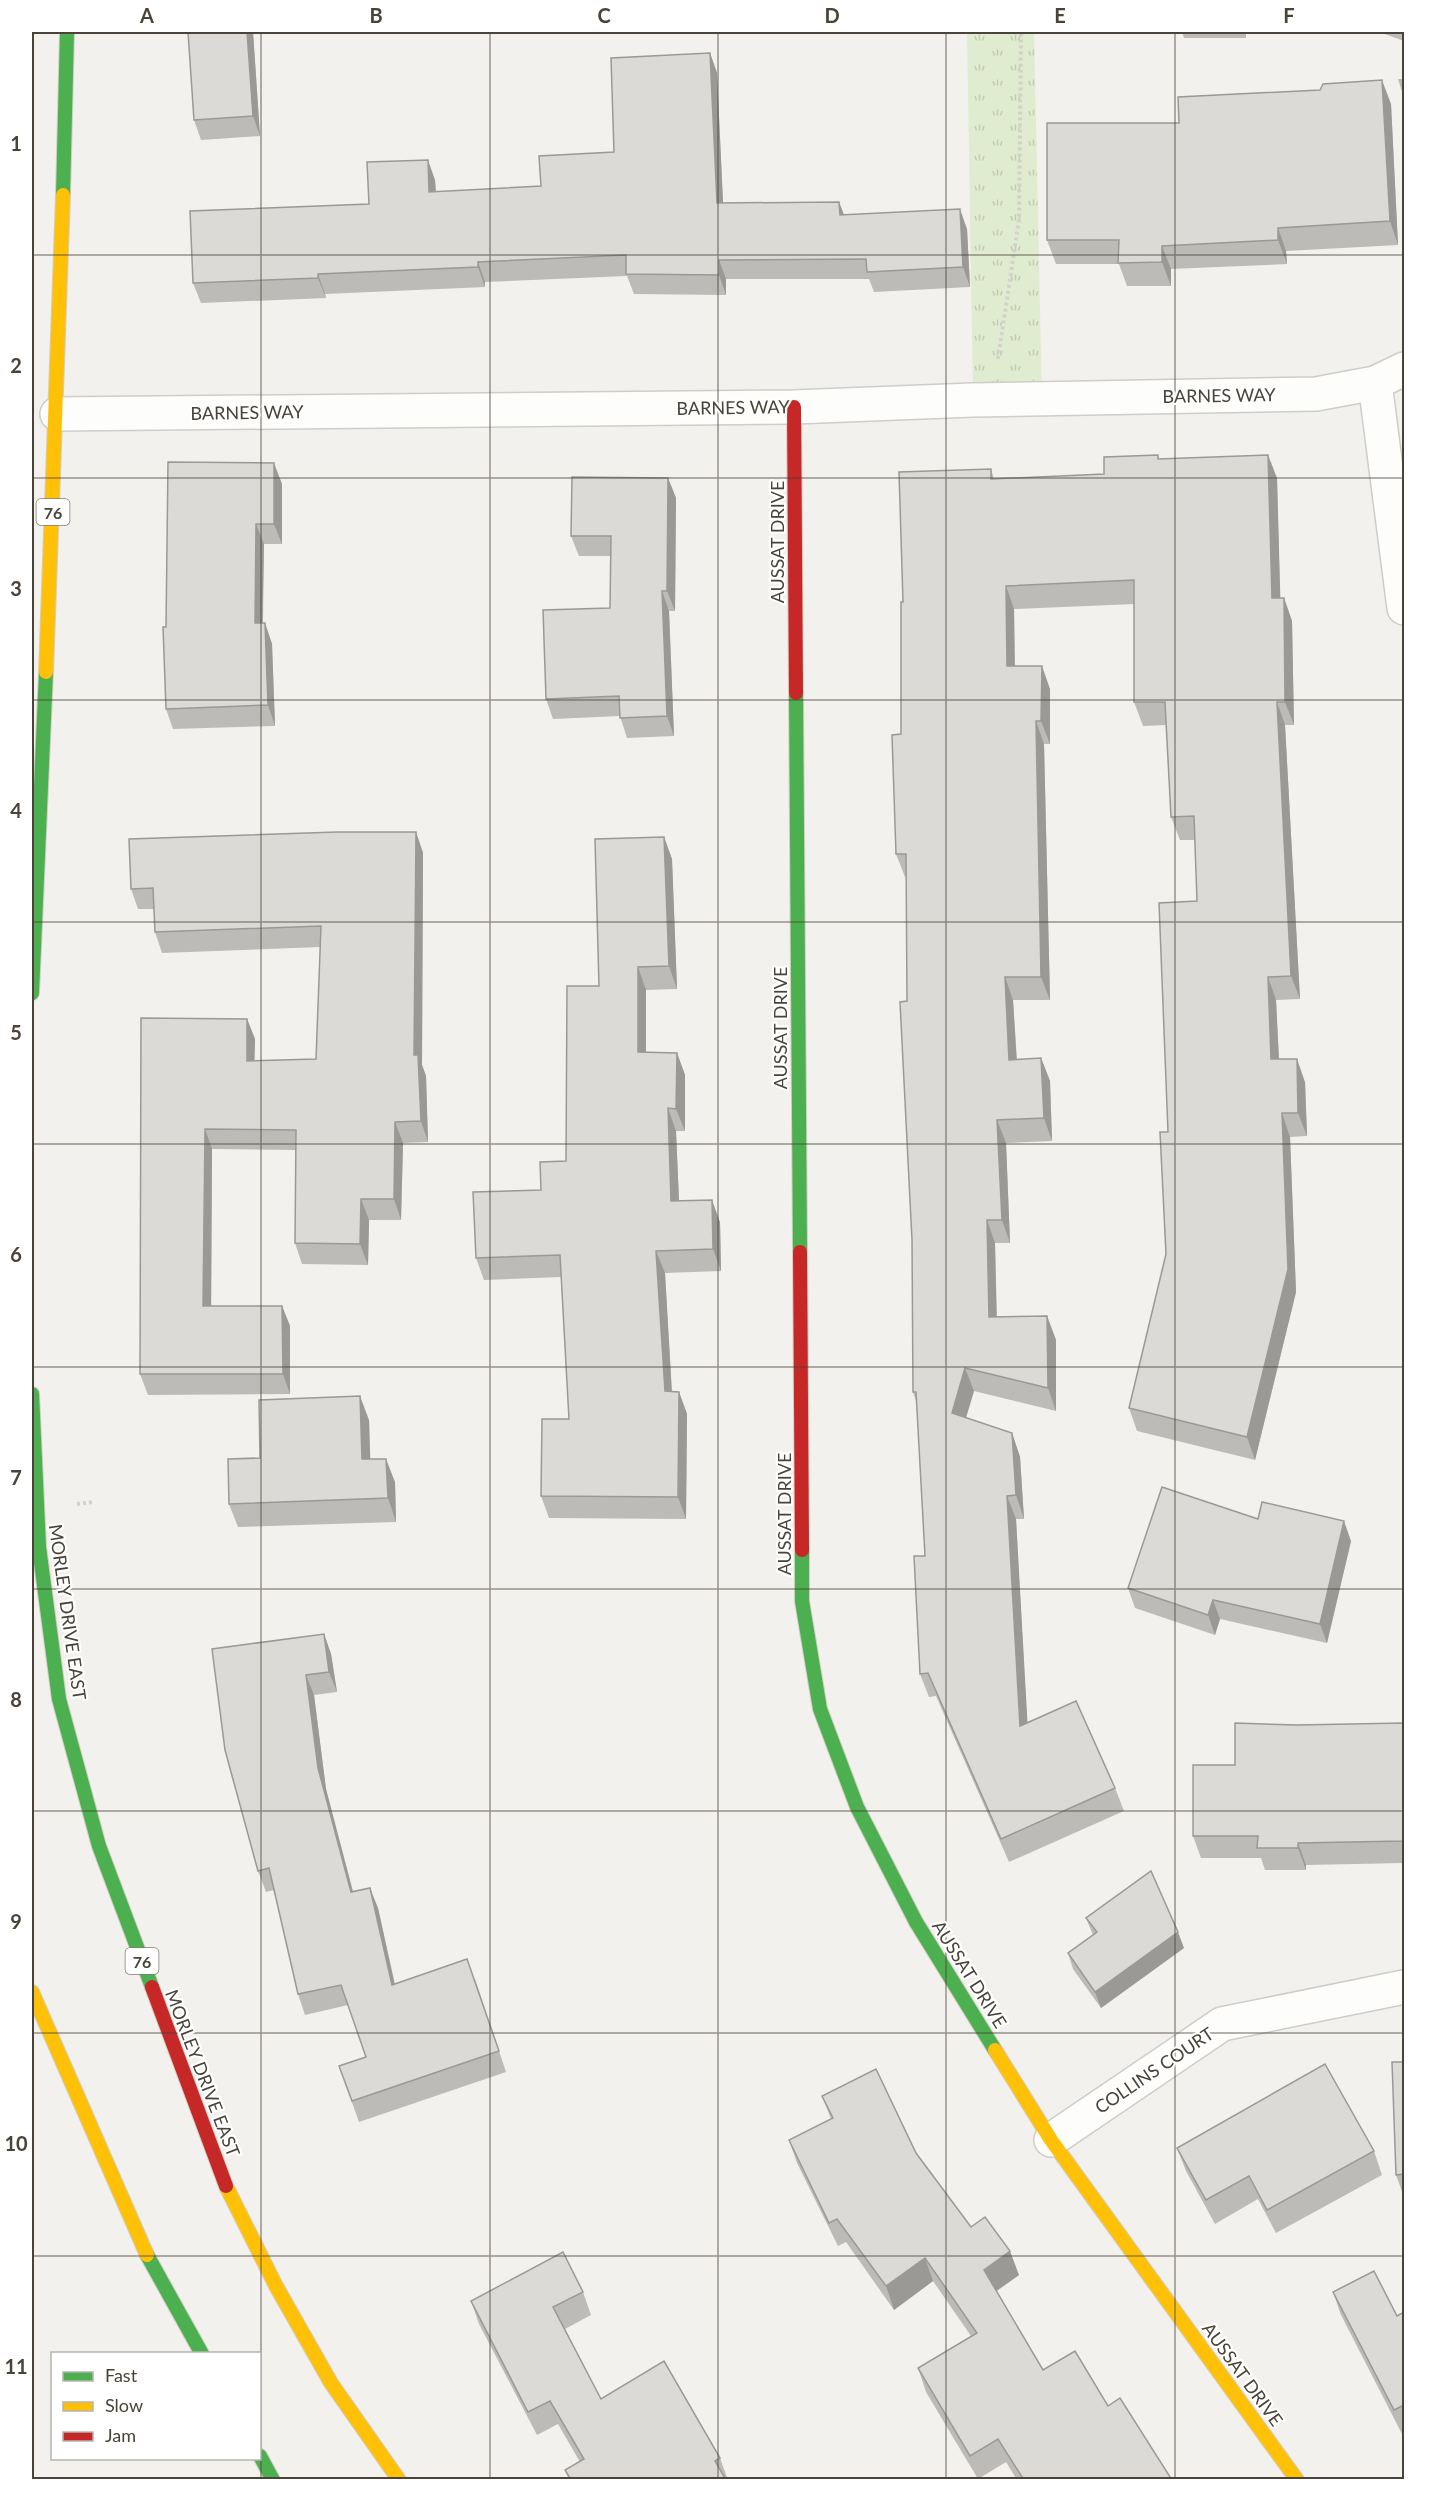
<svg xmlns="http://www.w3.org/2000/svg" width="1436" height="2511" font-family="Lato,sans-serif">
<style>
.grass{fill:url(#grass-tufts)}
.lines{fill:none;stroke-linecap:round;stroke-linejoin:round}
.street-casing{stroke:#cfcdc9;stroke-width:36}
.fast-casing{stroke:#d2cec5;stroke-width:16}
.slow-casing{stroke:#d2cec5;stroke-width:16}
.jam-casing{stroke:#d2cec5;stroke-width:16}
.path{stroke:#d3d1cc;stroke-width:4;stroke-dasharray:3 3;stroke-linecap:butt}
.street{stroke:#fdfdfc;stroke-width:33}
.fast{stroke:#4caf50;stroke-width:14}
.slow{stroke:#ffc107;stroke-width:14}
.jam{stroke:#c62828;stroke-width:14}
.wall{fill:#bdbbb8}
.shaded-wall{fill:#9a9996}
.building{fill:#dcdad6;stroke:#9a9996;stroke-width:1.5}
.grid{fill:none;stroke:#494339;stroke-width:1.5;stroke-opacity:0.55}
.labels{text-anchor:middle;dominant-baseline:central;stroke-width:4.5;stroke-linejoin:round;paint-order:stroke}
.shield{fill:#fff;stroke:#807b74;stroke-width:1.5}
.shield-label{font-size:16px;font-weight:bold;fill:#494339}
.street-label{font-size:18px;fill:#494339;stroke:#fff}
.neatline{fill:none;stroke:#494339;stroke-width:2}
.grid-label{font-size:20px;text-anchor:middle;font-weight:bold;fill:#494339}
</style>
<defs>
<pattern id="grass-tufts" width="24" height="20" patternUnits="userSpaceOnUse" patternTransform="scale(1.5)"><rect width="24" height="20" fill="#e0eccf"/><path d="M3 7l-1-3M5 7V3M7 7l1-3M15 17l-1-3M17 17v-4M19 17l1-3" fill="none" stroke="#c2ccb2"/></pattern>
</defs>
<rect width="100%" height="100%" fill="#f3f1ed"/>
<path class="grass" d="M967 32H1034L1042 399 973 400Z"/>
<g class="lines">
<defs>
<g id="street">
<path d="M1375 383 1404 608"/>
<path d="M57 414 794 407 973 400 1316 394 1375 383 1404 369"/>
<path d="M1051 2140 1222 2024 1404 1987"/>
</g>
<g id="fast">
<path d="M63 195 67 32"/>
<path d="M796 693 800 1252"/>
<path d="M32 993 46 672"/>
<path d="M32 1394 39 1547 59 1699 99 1846 152 1987"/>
<path d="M802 1550V1601L820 1709 857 1807 916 1922 995 2050"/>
<path d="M147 2255 202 2354"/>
<path d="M260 2456 273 2480"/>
</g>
<g id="slow">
<path d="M46 672 63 195"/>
<path d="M32 1992 147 2255"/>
<path d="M995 2050 1051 2140 1297 2480"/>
<path d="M226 2186 276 2286 331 2383 399 2480"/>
</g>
<g id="jam">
<path d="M794 407 796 693"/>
<path d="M800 1252 802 1550"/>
<path d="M152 1987 226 2186"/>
</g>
</defs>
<use href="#street" class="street-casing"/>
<use href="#fast" class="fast-casing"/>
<use href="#slow" class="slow-casing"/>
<use href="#jam" class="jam-casing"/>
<g class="path">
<path d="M998 359 1019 220 1021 32"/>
<path d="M77 1504 94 1502"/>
</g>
<use href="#street" class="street"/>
<use href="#fast" class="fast"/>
<use href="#slow" class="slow"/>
<use href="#jam" class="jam"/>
</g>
<g class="wall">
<path d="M188 32H253L260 136 201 140 194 120Z"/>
<path d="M1182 32H1246V38H1184Z"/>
<path d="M1379 32H1404V41Z"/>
<path d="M710 53 717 73 723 203 844 215 967 229 970 287 874 292 869 279H726V295L634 294 627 276 485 282V287L325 294 326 298 201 303 193 283 369 204 435 180 436 192 541 186 614 152Z"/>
<path d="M1398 79H1404V98Z"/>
<path d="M1391 104 1398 245 1286 251 1287 264 1171 269V286H1127L1119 264H1056L1047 240 1179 123Z"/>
<path d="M1158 455 1159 459 1277 478 1280 598H1284L1292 621 1294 725H1285L1300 999 1276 1000 1279 1059 1305 1082 1307 1136 1290 1137 1296 1292 1255 1460 1137 1431 1129 1408 1166 1254 1168 1132 1197 901 1195 840H1180L1171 817 1166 725 1143 726 1134 702V604L1014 609 1015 666 1050 689V744H1044L1050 1000H1013L1017 1060 1041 1058 1050 1081 1052 1141 1006 1143 1010 1243H995L997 1317 1047 1316 1056 1340V1411L974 1391 966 1418 1012 1433 1020 1457 1024 1519H1016L1027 1723 1115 1788 1124 1811 1009 1862 936 1696 929 1697 920 1674 925 1556 917 1404 913 1392 912 1240 907 1001 906 877H905L896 854 901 734 903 602 991 469 994 479 1104 474Z"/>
<path d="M668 478 676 498 675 611H669L674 736 627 738 620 716 553 719 546 699 610 608V556H579L571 536Z"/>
<path d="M282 484V544H264L263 623H265L272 644 275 726 173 729 166 709V627Z"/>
<path d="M416 832 423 853 422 1065 426 1076 428 1142 403 1143 401 1220H369L368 1265 302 1264 295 1243 296 1150 212 1149 211 1306H282L290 1326V1394L148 1395 140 1374 141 1018 247 1019 255 1039 254 1061 316 1059 320 947 162 953 155 932 154 909H138L131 889Z"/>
<path d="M664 837 672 859 677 989 646 990V1052L677 1053 685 1075V1131H676L679 1201 720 1222 721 1271 665 1273 672 1391 679 1392 687 1414 686 1519 549 1518 541 1496 569 1419 561 1277 484 1280 476 1258 541 1190 566 1161Z"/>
<path d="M369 1420 370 1459 395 1482 396 1522 238 1527 229 1504 260 1458Z"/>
<path d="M1258 1519 1351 1541 1327 1643 1220 1619 1215 1635 1135 1608 1128 1588Z"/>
<path d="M324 1634 331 1654 337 1692 314 1695 326 1789 353 1891 378 1908 395 1984 475 1979 506 2072 359 2122 339 2066 366 2057 348 2005 305 2015 298 1994 274 1890 266 1892 258 1871 225 1750Z"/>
<path d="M1404 1723V1863L1306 1865V1870H1265L1261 1858H1201L1193 1836 1235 1765 1297 1725Z"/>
<path d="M1086 1918 1184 1948 1101 2008 1073 1969 1068 1953 1093 1935Z"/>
<path d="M1404 2062V2197L1396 2175Z"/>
<path d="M822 2096 916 2153 971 2227 1019 2275 997 2291 1043 2370 1108 2406 1172 2480H1017L1006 2462 978 2479 926 2392 918 2368 971 2336 933 2281 894 2310 846 2242 838 2246 797 2163 789 2140 831 2119Z"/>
<path d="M1177 2148 1374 2151 1382 2175 1276 2233 1258 2199 1215 2224 1186 2171Z"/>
<path d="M583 2292 591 2315 565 2329 601 2399 720 2458 728 2480H569L565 2470 580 2462 558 2424 537 2435 479 2324 471 2301Z"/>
<path d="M1333 2292 1397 2316 1404 2312V2432L1402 2434 1341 2315Z"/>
</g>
<g class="shaded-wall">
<path d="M247 32H253L260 136 253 116Z"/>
<path d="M710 53 717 73 724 223 717 203Z"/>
<path d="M1382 80 1391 104 1398 245 1390 221Z"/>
<path d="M428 160 435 180 437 212 429 192Z"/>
<path d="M839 202 847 222 840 215Z"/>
<path d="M960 209 967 229 970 287 963 267Z"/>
<path d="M1278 228 1286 251 1287 264 1278 240Z"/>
<path d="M1162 246 1171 269V286L1162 262Z"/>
<path d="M719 260 726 279V295L719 275Z"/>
<path d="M478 262 485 282V287L478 267Z"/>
<path d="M318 274 325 294 326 298 318 278Z"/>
<path d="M1268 455 1277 478 1281 621 1272 598Z"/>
<path d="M274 463 282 484V544L274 524Z"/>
<path d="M668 478 676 498 675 611 667 591Z"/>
<path d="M256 524 264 544 262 644 255 623Z"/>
<path d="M1006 586 1014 609 1015 689 1007 666Z"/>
<path d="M662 591 669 611 674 736 667 716Z"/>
<path d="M1284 598 1292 621 1294 725 1285 702Z"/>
<path d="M265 623 272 644 275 726 268 705Z"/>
<path d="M1042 666 1050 689V744L1041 721Z"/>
<path d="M1277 702 1285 725 1300 999 1291 976Z"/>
<path d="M1036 721 1044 744 1050 1000 1041 977Z"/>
<path d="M416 832 423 853 422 1065 426 1076 428 1142 421 1121 414 1055Z"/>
<path d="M664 837 672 859 677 989 669 966Z"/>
<path d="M638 967 646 990V1075L638 1052Z"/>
<path d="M1005 977 1013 1000 1018 1083 1009 1060Z"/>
<path d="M1268 977 1276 1000 1280 1082 1271 1059Z"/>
<path d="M247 1019 255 1039 254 1082 247 1061Z"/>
<path d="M677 1053 685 1075V1131L676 1109Z"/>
<path d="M1041 1058 1050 1081 1052 1141 1044 1118Z"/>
<path d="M1297 1059 1305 1082 1307 1136 1298 1113Z"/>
<path d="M668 1108 676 1131 680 1224 671 1201Z"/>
<path d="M1282 1113 1290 1137 1296 1292 1255 1460 1247 1437Z"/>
<path d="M997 1120 1006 1143 1010 1243 1002 1220Z"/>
<path d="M395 1122 403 1143 401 1220 394 1199Z"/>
<path d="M205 1129 212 1149 211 1327 203 1306Z"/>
<path d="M361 1199 369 1220 368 1265 360 1244Z"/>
<path d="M712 1200 720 1222 721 1271 713 1249Z"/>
<path d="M987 1220 995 1243 997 1340 989 1317Z"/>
<path d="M656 1251 665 1273 673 1414 665 1391Z"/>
<path d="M282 1306 290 1326V1394L283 1374Z"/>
<path d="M1047 1316 1056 1340V1411L1048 1388Z"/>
<path d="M965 1368 974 1391 960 1437 952 1413Z"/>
<path d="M679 1392 687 1414 686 1519 678 1497Z"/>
<path d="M360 1396 369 1420 371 1482 362 1459Z"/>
<path d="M1012 1433 1020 1457 1024 1519 1016 1495Z"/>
<path d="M386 1459 395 1482 396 1522 388 1498Z"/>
<path d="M1007 1496 1016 1519 1029 1749 1020 1726Z"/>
<path d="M1344 1521 1351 1541 1327 1643 1320 1624Z"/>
<path d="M1213 1600 1220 1619 1215 1635 1208 1615Z"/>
<path d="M324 1634 331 1654 337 1692 329 1672Z"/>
<path d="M306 1675 314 1695 326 1789 358 1912 351 1892 318 1768Z"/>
<path d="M1298 1843 1306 1865V1870L1298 1848Z"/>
<path d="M370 1888 378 1908 399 2005 392 1985Z"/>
<path d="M1178 1932 1184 1948 1101 2008 1095 1992Z"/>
<path d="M1010 2251 1019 2275 993 2293 984 2270Z"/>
<path d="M925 2258 933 2281 894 2310 886 2286Z"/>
</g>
<g class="building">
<path d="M188 32H247L253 116 194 120Z"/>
<path d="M710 53 717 203 839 202 840 215 960 209 963 267 867 272 866 259 719 260V275L626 274V255L478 262V267L318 274V278L193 283 190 211 369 204 367 162 428 160 429 192 541 186 539 156 614 152 611 58Z"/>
<path d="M1382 80 1390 221 1278 228V240L1162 246V262L1118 263 1119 240H1047V123H1179L1178 97 1320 90 1323 84Z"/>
<path d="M1158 455V459L1268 455 1272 598H1284L1285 702H1277L1291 976 1268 977 1271 1059H1297L1298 1113H1282L1288 1269 1247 1437 1129 1408 1166 1254 1160 1132H1168L1159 903 1197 901 1194 816 1171 817 1165 702H1134V580L1006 586 1007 666H1042L1041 721H1036L1041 977H1005L1009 1060 1041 1058 1044 1118 997 1120 1002 1220H987L989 1317 1047 1316 1048 1388 965 1368 952 1413 1012 1433 1016 1495 1007 1496 1020 1726 1076 1701 1115 1788 1001 1839 928 1673 920 1674 914 1556H925L916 1392H913L912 1240 900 1002 907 1001 906 854H896L892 735 901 734V602H903L899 472 991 469V479L1104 474V457Z"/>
<path d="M168 462 274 463V524H256L255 623H265L268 705 166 709 163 627H166Z"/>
<path d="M572 477 668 478 667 591H662L667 716 620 718 619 696 546 699 543 610 610 608 611 536H571Z"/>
<path d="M337 832H416L414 1055H418L421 1121 395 1122 394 1199H361L360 1244 295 1243 296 1130 205 1129 203 1306H282L283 1374H140L141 1018 247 1019V1061L316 1059 321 926 155 932 153 888 131 889 129 839Z"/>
<path d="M664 837 669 966 638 967V1052L677 1053 676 1109 668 1108 671 1201 712 1200 713 1249 656 1251 665 1391 679 1392 678 1497 541 1496 542 1419H569L560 1255 476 1258 473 1192 541 1190 540 1162 566 1161 567 986H599L595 839Z"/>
<path d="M360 1396 362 1459H386L388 1498 229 1504 228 1459 260 1458 259 1400Z"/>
<path d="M1162 1487 1258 1519 1262 1502 1344 1521 1320 1624 1213 1600 1208 1615 1128 1588Z"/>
<path d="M324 1634 329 1672 306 1675 318 1768 351 1892 370 1888 392 1985 467 1959 499 2051 352 2101 339 2066 366 2057 341 1985 298 1994 269 1868 258 1871 225 1750 212 1649Z"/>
<path d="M1235 1723 1297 1725 1404 1723V1841L1298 1843V1848H1257L1258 1836H1193V1765H1235Z"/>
<path d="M1151 1871 1178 1932 1095 1992 1068 1953 1097 1932 1086 1918Z"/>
<path d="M1392 2062H1404V2174L1396 2175Z"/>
<path d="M1325 2064 1374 2151 1267 2210 1249 2176 1206 2200 1177 2148Z"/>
<path d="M876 2069 916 2153 971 2227 985 2217 1010 2251 984 2270 1043 2370 1075 2351 1108 2406 1120 2398 1172 2480H1024L998 2439 970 2456 918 2368 977 2333 925 2258 886 2286 837 2219 829 2223 789 2140 833 2118 822 2096Z"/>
<path d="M563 2252 583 2292 553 2307 601 2399 664 2361 720 2458 715 2461 726 2480H571L565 2470 584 2459 550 2401 528 2412 471 2301Z"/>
<path d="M1374 2271 1397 2316 1404 2312V2405L1394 2410 1333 2292Z"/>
</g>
<path class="grid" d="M261 32V2480M490 32V2480M718 32V2480M946 32V2480M1175 32V2480M32 255H1404M32 478H1404M32 700H1404M32 922H1404M32 1144H1404M32 1367H1404M32 1589H1404M32 1811H1404M32 2033H1404M32 2256H1404"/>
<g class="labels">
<g class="shield">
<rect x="36.5" y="499" width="33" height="26" rx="4.5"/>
<rect x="125.5" y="1948" width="33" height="26" rx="4.5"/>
</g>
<g class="shield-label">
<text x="53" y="512">76</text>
<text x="142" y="1961">76</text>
</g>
<g class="street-label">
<text transform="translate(1219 395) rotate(-1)">BARNES WAY</text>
<text transform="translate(733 407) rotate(-1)">BARNES WAY</text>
<text transform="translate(247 412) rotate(-1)">BARNES WAY</text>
<text transform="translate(777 542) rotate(-90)">AUSSAT DRIVE</text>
<text transform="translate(780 1028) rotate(-90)">AUSSAT DRIVE</text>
<text transform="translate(784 1514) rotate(-90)">AUSSAT DRIVE</text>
<text transform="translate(68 1612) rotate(82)">MORLEY DRIVE EAST</text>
<text transform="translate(970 1974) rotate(58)">AUSSAT DRIVE</text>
<text transform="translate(1154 2070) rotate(-34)">COLLINS COURT</text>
<text transform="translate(203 2073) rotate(69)">MORLEY DRIVE EAST</text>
<text transform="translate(1243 2374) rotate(54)">AUSSAT DRIVE</text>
</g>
</g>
<rect width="1436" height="2511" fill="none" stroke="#ffffff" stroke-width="66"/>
<rect x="51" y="2352" width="210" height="108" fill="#ffffff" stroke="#b6b4b0" stroke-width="1.5"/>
<rect x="63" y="2372" width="30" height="9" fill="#4caf50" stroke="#b6b4b0" stroke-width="1.5"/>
<text x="105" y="2382" font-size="18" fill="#494339">Fast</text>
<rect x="63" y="2402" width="30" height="9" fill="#ffc107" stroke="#b6b4b0" stroke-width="1.5"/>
<text x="105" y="2412" font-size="18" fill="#494339">Slow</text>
<rect x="63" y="2432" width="30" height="9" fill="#c62828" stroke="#b6b4b0" stroke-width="1.5"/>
<text x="105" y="2442" font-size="18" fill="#494339">Jam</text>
<rect x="33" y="33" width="1370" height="2445" class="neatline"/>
<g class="grid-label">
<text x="147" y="23">A</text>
<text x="376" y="23">B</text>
<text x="604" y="23">C</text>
<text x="832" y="23">D</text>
<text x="1060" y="23">E</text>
<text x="1289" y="23">F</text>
<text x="16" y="151">1</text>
<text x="16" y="373">2</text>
<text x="16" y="596">3</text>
<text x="16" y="818">4</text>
<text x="16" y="1040">5</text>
<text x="16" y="1262">6</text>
<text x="16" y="1485">7</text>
<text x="16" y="1707">8</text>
<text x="16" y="1929">9</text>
<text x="16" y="2151">10</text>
<text x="16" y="2374">11</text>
</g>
</svg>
